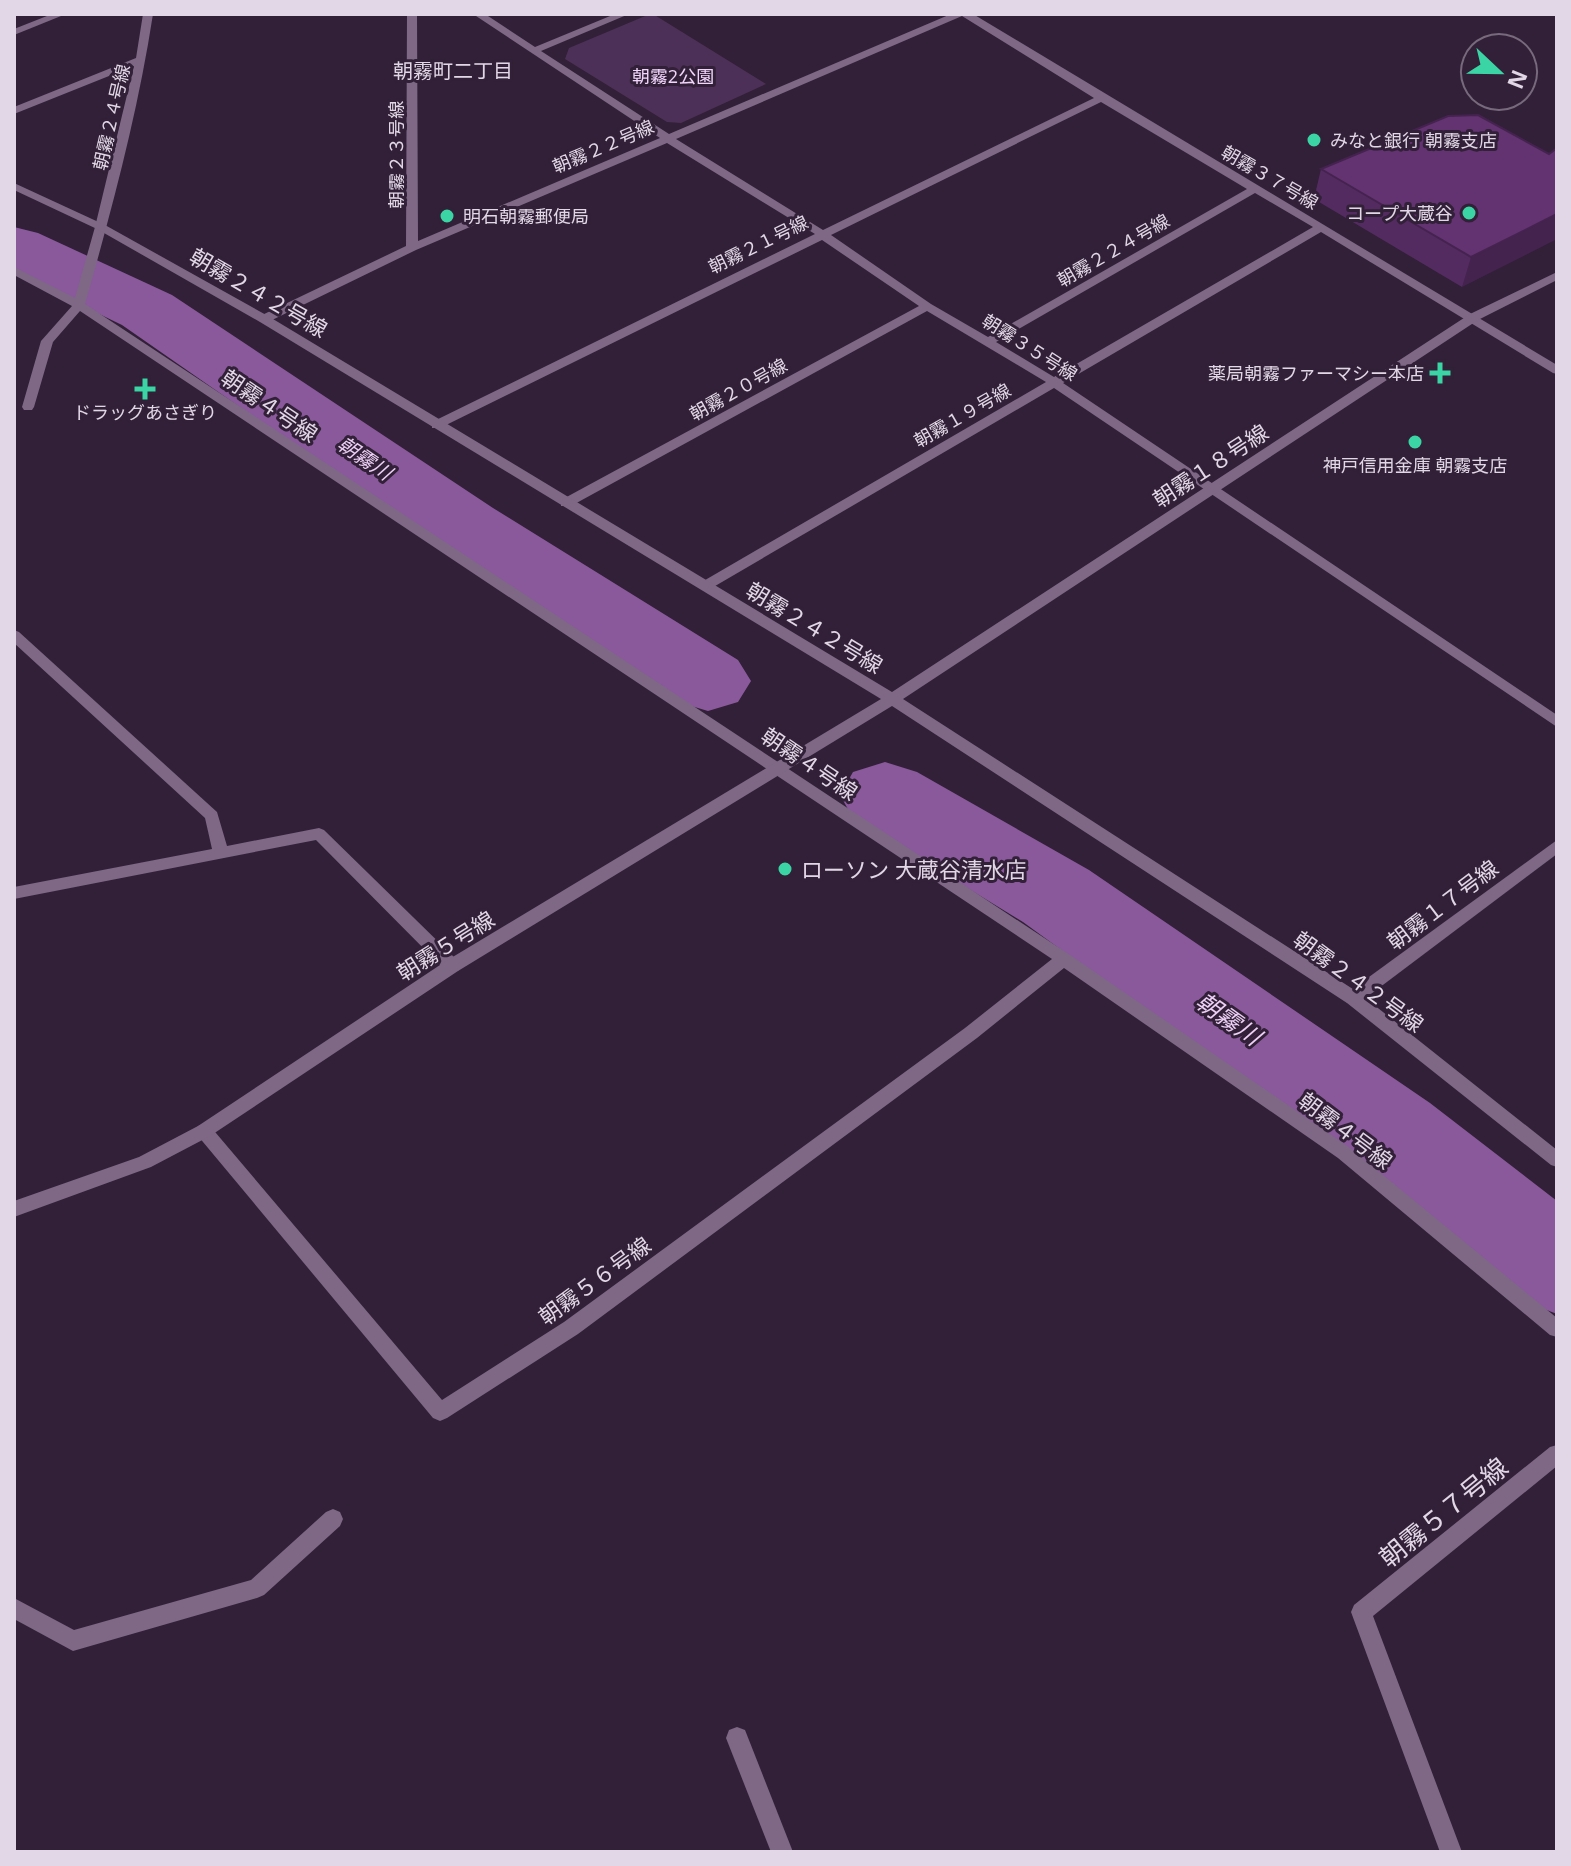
<svg xmlns="http://www.w3.org/2000/svg" width="1571" height="1866" font-family="'Open Sans','Noto Sans JP',sans-serif">
<style>
.green{fill:#4d3057}
.lines{fill:none;stroke-linecap:round;stroke-linejoin:round}
.river{fill:#8a599b;fill-rule:evenodd}
.minor{fill:#7e6885;fill-rule:evenodd}
.tertiary{fill:#7e6885;fill-rule:evenodd}
.wall{fill:#542b61}
.shaded-wall{fill:#45234f}
.building{fill:#623271;stroke:#45234f;stroke-width:2}
.poi-dot{fill:#3bd4a4;stroke:#312037;stroke-width:3}
.labels{text-anchor:middle;dominant-baseline:central;stroke-width:6;stroke-linejoin:round;paint-order:stroke}
.far-park-label{font-size:18px;fill:#f1d6fb;stroke:#312037}
.far-street-label{font-size:18px;fill:#e2d7e6;stroke:#312037}
.far-poi-label{font-size:18px;fill:#e2d7e6;stroke:#312037;text-anchor:start}
.far-neighbourhood-label{font-size:20px;fill:#e2d7e6;stroke:#312037}
.far-water-label{font-size:20px;font-style:italic;fill:#ecd0f5;stroke:#312037}
.street-label{font-size:22px;fill:#e2d7e6;stroke:#312037}
.poi-label{font-size:22px;fill:#e2d7e6;stroke:#312037;text-anchor:start}
.water-label{font-size:24px;font-style:italic;fill:#ecd0f5;stroke:#312037}
.near-street-label{font-size:26px;fill:#e2d7e6;stroke:#312037}
</style>
<rect width="100%" height="100%" fill="#312037"/>
<path class="green" d="M650 14H653L766 84 681 123 667 122 565 59 569 48Z"/>
<g class="lines">
<g class="river">
<path d="M14 227 38 233 172 295 493 508 738 660 751 681 738 702 708 711 678 702 437 544 122 325 14 273Z"/>
<path d="M885 762 917 772 1089 870 1430 1103 1557 1201V1314L1518 1299 1356 1165 1023 922 853 818 840 795 853 772Z"/>
</g>
<g class="minor">
<path d="M52 14H66L14 35V29Z"/>
<path d="M143 14H153C138 112 112 209 85 304L1070 955 1350 1148 1557 1318V1337L1550 1335 1338 1158 1064 968 977 1038 578 1334 447 1418 440 1421 433 1418 198 1136 195 1131 198 1126 204 1124 210 1126 442 1400 564 1322 965 1028 1052 959 80 311 53 342 34 407 32 410H24L22 407 41 341 72 306 14 275V267L75 298 95 227 134 66 14 114V107L136 58Z"/>
<path d="M407 14H417L418 241 660 138 473 14H485L535 47 615 14H629L541 51 669 134 951 14H973L1557 365V374L1553 373 1321 232 1063 383 1557 715V727L1054 388 710 589H700V583L1046 382 927 311 571 506H561V500L919 306 822 240 440 428H432V422L815 234 667 143 416 250 268 322H260V316L406 246ZM962 16 1094 98 823 230 676 139ZM1101 102 1247 189 988 337 931 304 831 235ZM1255 193 1313 227 1054 377 996 342Z"/>
<path d="M14 630 19 632 217 812 227 846 319 828 324 830 458 961 460 966 458 971H446L316 840 14 899V887L212 849 205 818 14 643Z"/>
<path d="M1557 840V854L1359 1003H1347L1345 998 1347 993Z"/>
<path d="M1557 1445V1466L1373 1616 1462 1852H1440L1351 1612 1354 1605 1550 1447Z"/>
<path d="M333 1509 340 1512 343 1519 340 1526 264 1595 257 1598 73 1651 14 1619V1598L74 1630 251 1580 326 1512Z"/>
<path d="M737 1727 745 1730 793 1852H771L726 1738 729 1730Z"/>
</g>
<path class="tertiary" d="M14 183 105 225 268 316 892 692 1470 314 1557 272V280L1478 320 903 699 1359 993 1557 1150V1167L1551 1165 1347 1003 892 706 458 971 210 1136 151 1167 14 1217V1201L139 1157 198 1126 446 961 881 699 260 322 97 229 14 190Z"/>
</g>
<path class="wall" d="M1549 154 1462 287 1314 199 1321 169Z"/>
<path class="shaded-wall" d="M1557 214V239L1462 287 1471 257Z"/>
<path class="building" d="M1478 115 1549 154 1557 148V214L1471 257 1321 169 1448 116Z"/>
<g class="poi-dot">
<circle cx="1314" cy="140" r="8"/>
<circle cx="1469" cy="213" r="8"/>
<circle cx="447" cy="216" r="8"/>
<path d="M1436 361h8v8h8v8h-8v8h-8v-8h-8v-8h8z"/>
<path d="M141 377h8v8h8v8h-8v8h-8v-8h-8v-8h8z"/>
<circle cx="1415" cy="442" r="8"/>
<circle cx="785" cy="869" r="8"/>
</g>
<g class="labels">
<g class="far-park-label">
<text x="673" y="76">朝霧2公園</text>
</g>
<g class="far-street-label">
<text transform="translate(111 117) rotate(-77)">朝霧２４号線</text>
<text transform="translate(603 146) rotate(-23)">朝霧２２号線</text>
<text transform="translate(396 155) rotate(-90)">朝霧２３号線</text>
<text transform="translate(1270 177) rotate(30)">朝霧３７号線</text>
<text transform="translate(758 244) rotate(-26)">朝霧２１号線</text>
<text transform="translate(1113 250) rotate(-30)">朝霧２２４号線</text>
<text transform="translate(1030 347) rotate(32)">朝霧３５号線</text>
<text transform="translate(738 389) rotate(-29)">朝霧２０号線</text>
<text transform="translate(962 415) rotate(-30)">朝霧１９号線</text>
</g>
<g class="far-poi-label">
<text x="1330" y="140">みなと銀行 朝霧支店</text>
<text x="1453" y="213" text-anchor="end">コープ大蔵谷</text>
<text x="463" y="216">明石朝霧郵便局</text>
<text x="1424" y="373" text-anchor="end">薬局朝霧ファーマシー本店</text>
<text x="145" y="412" text-anchor="middle">ドラッグあさぎり</text>
<text x="1415" y="465" text-anchor="middle">神戸信用金庫 朝霧支店</text>
</g>
<g class="far-neighbourhood-label">
<text x="453" y="70">朝霧町二丁目</text>
</g>
<g class="far-water-label">
<text transform="translate(365 458) rotate(34)">朝霧川</text>
</g>
<g class="street-label">
<text transform="translate(259 292) rotate(30)">朝霧２４２号線</text>
<text transform="translate(270 405) rotate(34)">朝霧４号線</text>
<text transform="translate(1210 465) rotate(-33)">朝霧１８号線</text>
<text transform="translate(815 627) rotate(31)">朝霧２４２号線</text>
<text transform="translate(810 763) rotate(34)">朝霧４号線</text>
<text transform="translate(1442 904) rotate(-37)">朝霧１７号線</text>
<text transform="translate(445 945) rotate(-32)">朝霧５号線</text>
<text transform="translate(1359 981) rotate(36)">朝霧２４２号線</text>
<text transform="translate(1346 1130) rotate(37)">朝霧４号線</text>
<text transform="translate(594 1280) rotate(-36)">朝霧５６号線</text>
</g>
<g class="poi-label">
<text x="801" y="869">ローソン 大蔵谷清水店</text>
</g>
<g class="water-label">
<text transform="translate(1229 1018) rotate(35)">朝霧川</text>
</g>
<g class="near-street-label">
<text transform="translate(1443 1512) rotate(-39)">朝霧５７号線</text>
</g>
</g>
<rect width="1571" height="1866" fill="none" stroke="#e2d7e6" stroke-width="32"/>
<g transform="translate(1499 72) rotate(112)"><circle r="38" fill="#312037" stroke="#78697d" stroke-width="2"/>
<path d="M0-6L14 30L0 20L-14 30Z" fill="#3bd4a4"/>
<text y="-12" font-size="22" font-weight="bold" text-anchor="middle" fill="#e2d7e6">N</text>
</g>
</svg>
